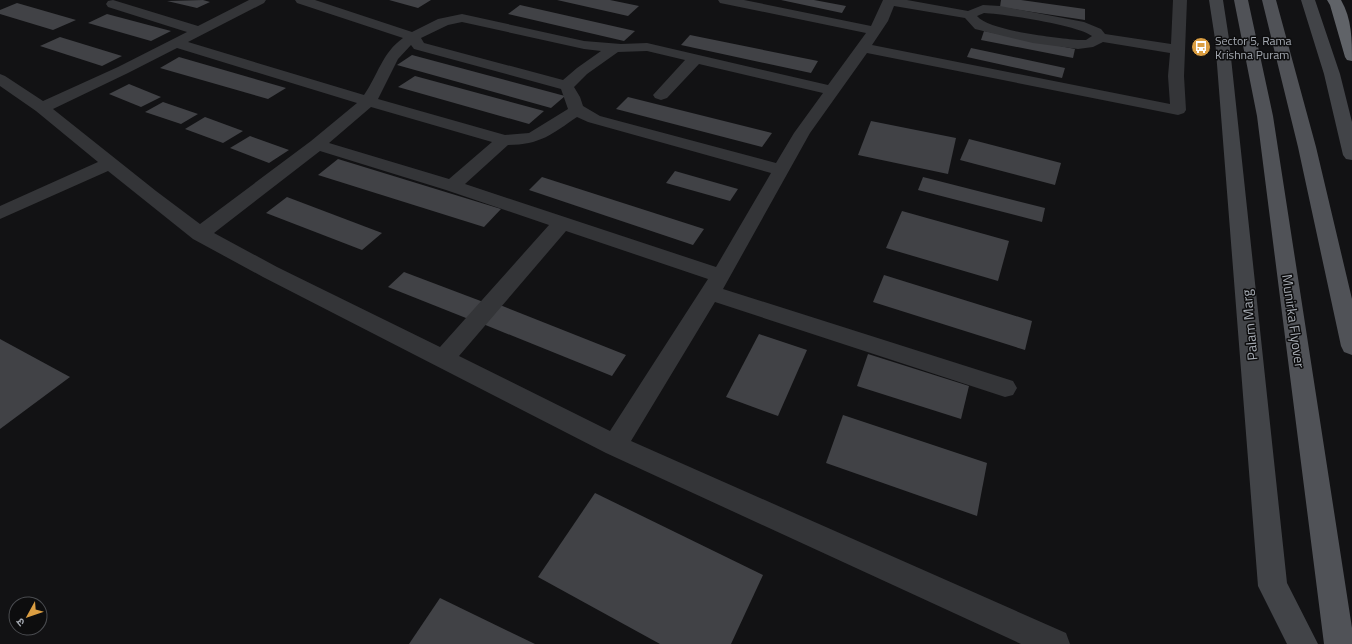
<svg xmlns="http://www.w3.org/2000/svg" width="1352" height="644" font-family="'Titillium Web','Noto Sans Devanagari',sans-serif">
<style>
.building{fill:#414246}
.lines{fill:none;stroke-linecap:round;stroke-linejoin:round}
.street{fill:#343538;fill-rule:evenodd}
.secondary{fill:#424448;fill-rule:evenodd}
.primary{fill:#505257;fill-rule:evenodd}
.highway{fill:#606368;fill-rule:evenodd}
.labels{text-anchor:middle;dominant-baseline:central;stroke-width:3;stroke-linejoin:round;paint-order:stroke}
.far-poi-label{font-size:12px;fill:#a5aab2;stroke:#0d0d0e;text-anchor:start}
.street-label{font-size:14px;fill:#a5aab2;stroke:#0d0d0e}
</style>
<rect width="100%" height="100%" fill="#121214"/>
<g class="building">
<path d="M203 0 210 2 197 8 167 1Z"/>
<path d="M389 0H431L418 8Z"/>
<path d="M557 0H610L639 6 628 16Z"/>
<path d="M781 0H814L846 6 842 13Z"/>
<path d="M1001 0H1021L1085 9V20L1000 7Z"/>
<path d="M17 3 76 20 53 30 0 14V10Z"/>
<path d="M520 5 635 31 624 41 508 14Z"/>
<path d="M107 14 171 31 151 41 88 23Z"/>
<path d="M984 31 1075 49 1073 58 981 40Z"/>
<path d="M690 35 818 61 811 73 681 45Z"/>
<path d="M60 37 122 56 102 66 40 46Z"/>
<path d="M971 48 1065 68 1062 78 967 57Z"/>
<path d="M412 55 565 96 551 108 397 65Z"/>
<path d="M179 57 286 88 268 99 160 68Z"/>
<path d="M415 76 544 111 529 124 398 87Z"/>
<path d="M129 84 161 97 141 107 109 94Z"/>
<path d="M628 97 772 133 762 147 616 109Z"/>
<path d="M163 102 198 114 181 124 145 112Z"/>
<path d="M205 117 243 131 223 143 185 129Z"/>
<path d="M871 121 956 138 948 174 858 155Z"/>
<path d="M250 136 289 150 269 163 230 148Z"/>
<path d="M969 139 1061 163 1055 185 960 160Z"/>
<path d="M338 159 501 209 484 227 318 175Z"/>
<path d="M675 171 738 189 730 201 666 183Z"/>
<path d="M542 177 704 229 693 245 529 190Z"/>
<path d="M923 177 1045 208 1042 222 918 190Z"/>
<path d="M287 197 382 233 362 250 266 213Z"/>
<path d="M902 211 1009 241 998 281 886 248Z"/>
<path d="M404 272 486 303 471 320 388 287Z"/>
<path d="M884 275 1032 321 1025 350 873 302Z"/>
<path d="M500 305 626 355 612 376 483 324Z"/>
<path d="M759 334 807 350 778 416 726 397Z"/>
<path d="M0 339 70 377 0 429Z"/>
<path d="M868 354 969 386 961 419 857 386Z"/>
<path d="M843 415 987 463 977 516 826 463Z"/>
<path d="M595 493 763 575 731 644H660L538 577Z"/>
<path d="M440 598 535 644H409Z"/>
</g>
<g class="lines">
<path class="street" d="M113 0 198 26 249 0H266L264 3 188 42 364 95C378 75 382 53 403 38L297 3 295 0H315L412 32 438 19 462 14 584 41 621 44 647 43 828 85 866 33 725 4 720 3 718 0H744L871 26 883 0H907L968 11 983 5 1000 6 1084 22 1101 29 1105 34 1171 44 1173 0H1187L1184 76 1186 110 1184 113 1178 115 867 53 810 133 723 289 1013 381 1017 388 1013 395 1005 397 715 302 631 441 1066 633 1070 644H1021L606 453 263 277 193 239 108 171 0 219V206L98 162 36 111 0 86V74L5 76 43 101 118 67 187 32 108 7 106 4 108 1ZM894 6 965 18 975 29 1033 43 1078 49 1093 47 1103 42 1170 53 1168 76 1170 104 872 45 888 21ZM984 13C1004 14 1078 25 1092 36L1086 40H1078C1057 38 989 31 977 16ZM462 22 584 49 601 51 577 68 563 80 424 43 421 38 448 25ZM411 45 414 49 561 89 568 109 529 133 505 135 378 99 398 59ZM177 48 357 103 311 141 200 224 156 191 53 109 128 73ZM647 51 685 60 653 95 655 98 661 100 667 98 699 64 823 93 794 133 776 163 600 116 583 106 580 97 574 87 587 74 618 52ZM371 107 492 142 449 179 329 143ZM577 117 588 122 771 173 716 267 465 184 508 145C540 145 552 134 577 117ZM320 151 446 190 549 225 440 347 277 267 214 233ZM566 231 708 279 610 431 459 356Z"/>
<g class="secondary">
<path d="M1209 0H1223L1229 39 1287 583 1318 644H1287L1258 586 1215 39Z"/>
<path d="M1301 0H1315L1340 74 1352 122V160L1346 159 1343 155 1324 74Z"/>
</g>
<g class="primary">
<path d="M1234 0H1248L1273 116 1352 628V644H1324L1257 116Z"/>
<path d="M1262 0H1276L1316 147 1352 299V355L1344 352 1341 346 1298 147Z"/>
</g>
<path class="highway" d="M1327 0H1341C1352 19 1352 40 1352 61L1347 60 1345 57 1330 5Z"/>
</g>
<defs>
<symbol id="bus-disc" viewBox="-11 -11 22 22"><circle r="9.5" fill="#db9e42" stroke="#0d0d0e"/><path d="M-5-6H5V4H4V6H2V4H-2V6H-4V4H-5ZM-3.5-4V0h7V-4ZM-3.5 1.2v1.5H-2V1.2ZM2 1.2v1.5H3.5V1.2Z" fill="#fff"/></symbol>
</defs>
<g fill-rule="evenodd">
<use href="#bus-disc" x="1190" y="36" width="22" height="22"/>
</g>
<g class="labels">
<g class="far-poi-label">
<text x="1215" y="40">Sector 5, Rama<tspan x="1215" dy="14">Krishna Puram</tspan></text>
</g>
<g class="street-label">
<text transform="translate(1294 321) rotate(82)">Munirka Flyover</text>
<text transform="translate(1249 325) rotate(-95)">Palam Marg</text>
</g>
</g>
<g transform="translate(28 616) rotate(230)"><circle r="19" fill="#0d0d0e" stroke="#4a4c50"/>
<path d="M0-3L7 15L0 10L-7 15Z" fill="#db9e42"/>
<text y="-6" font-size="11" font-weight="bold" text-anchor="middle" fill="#a5aab2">उ</text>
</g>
</svg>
